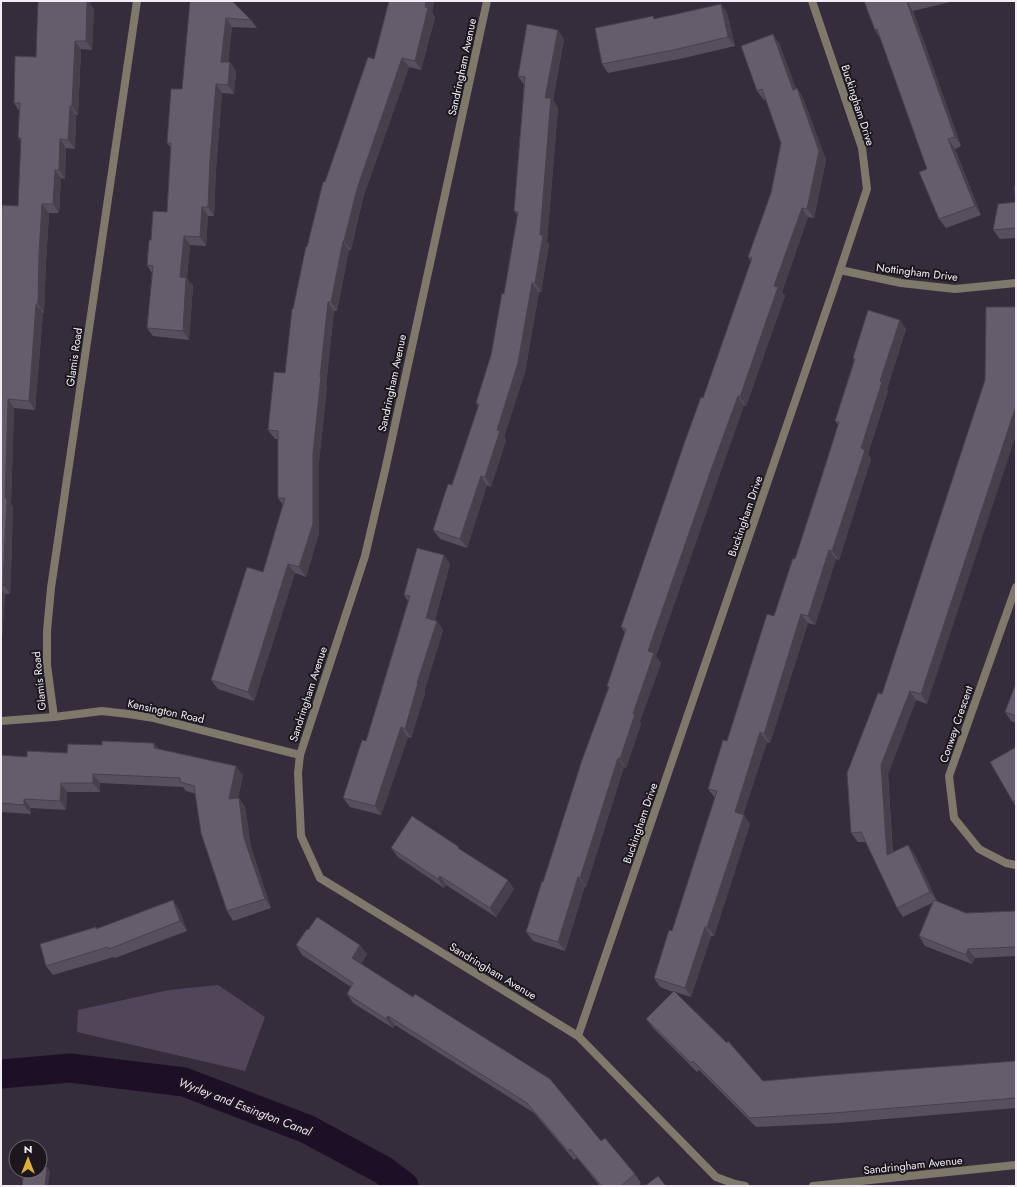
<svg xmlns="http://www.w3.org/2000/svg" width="1017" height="1187" font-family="Jost,sans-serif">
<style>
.green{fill:#514659}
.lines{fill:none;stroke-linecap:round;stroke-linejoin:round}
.canal{stroke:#1d1026;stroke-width:29}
.minor{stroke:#7f796b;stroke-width:8}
.wall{fill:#574f5d}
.shaded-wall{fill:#47404c}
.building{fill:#655c6c;stroke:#47404c}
.labels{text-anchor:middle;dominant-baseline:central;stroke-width:4;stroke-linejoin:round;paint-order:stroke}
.street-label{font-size:11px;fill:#f2edf6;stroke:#1b171d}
.water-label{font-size:12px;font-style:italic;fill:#eddbfa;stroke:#1b171d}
</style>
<rect width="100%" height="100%" fill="#352d3b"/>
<path class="green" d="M218 985 265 1017 245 1071 77 1032 78 1010 169 990Z"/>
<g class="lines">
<path class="canal" d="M1 1074 70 1068 184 1082 307 1129 383 1170 404 1186"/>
<g class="minor">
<path d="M487 1 386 466 365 556 300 755 298 773 301 836 320 878 578 1036 716 1177 735 1184 745 1186"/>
<path d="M840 270 901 283 955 289 1016 283"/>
<path d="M1016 587 949 776 954 818 979 849 1006 863 1016 865"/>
<path d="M54 717 47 665V631L51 588 137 1"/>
<path d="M1 721 54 717 102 711 128 714 154 718 300 755"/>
<path d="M578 1036 840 270 867 189 862 148 812 1"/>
<path d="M813 1186 1016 1165"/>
</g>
</g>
<g class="wall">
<path d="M38 1H91L90 4 94 9 92 50 81 49 78 115H76L75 149 66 148 65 179 61 178 59 213H49L46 262 44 313H43L35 410 14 408 11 504 13 507 11 572 10 594H5L1 653V227L18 206 21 142 18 137 19 111 14 103 36 57Z"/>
<path d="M190 1 251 20 257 28 232 27 228 62H230L236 71 234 94 222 93 216 169 214 216H208L206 246 190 245 187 278 193 286 189 340 153 336 147 328 152 273 147 265 151 240 167 212 171 148 167 143 182 89Z"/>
<path d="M389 1H434L432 12 435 17 421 70 409 67 363 198 351 250H349L337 311H334L326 385 327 386 319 462V533L306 577 295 573 254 701 218 689 211 680 263 572 283 505 278 498V439H275L268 430 285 373 293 309 307 247 325 182 374 59Z"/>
<path d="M864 1H955L913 11 961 146 955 149 981 215 946 228 939 219 927 169 880 38 875 30Z"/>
<path d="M721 4 727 13 735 46 684 58 608 73 602 64 655 19Z"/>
<path d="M564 39 553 100 558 108 547 241 549 244 541 292H539L525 372 504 437 506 440 491 487 487 485 467 548 440 539 433 530 452 485 478 406 476 403 491 355 504 294 518 216 514 211 524 85 518 76Z"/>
<path d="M779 43 796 89 797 88 803 98 826 160 814 218 808 217 782 292 785 296 746 406 744 405 718 479 656 656 661 663 640 721 641 724 626 768 624 767 586 887 585 886 565 951 533 941 526 932 608 688 607 686 625 633 621 627 703 398 751 261 748 257 771 193 781 143 766 99 764 100 757 91Z"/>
<path d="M1016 187V238L1000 239 993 230 1016 202Z"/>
<path d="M1016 307 927 704 916 700 888 774 893 853 915 855 937 901 966 913 1016 911V956L975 958 972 964 925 946 919 936 932 903 903 917 897 908 866 842H858L851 833 882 694 985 380Z"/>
<path d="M906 329 887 389 888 391 868 454 871 459 839 560 836 559 815 625 808 623 770 743 767 742 743 815 750 824 714 936H711L691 997 675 992 763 1081 1016 1061V1108L839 1123 756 1127 699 1070 697 1072 653 1028 646 1019 673 992 660 987 654 978 672 931 715 798 708 789 727 741 795 559 838 425 835 421 854 360 853 358Z"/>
<path d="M450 564 435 620 443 630 424 692 425 693 411 738 408 737 381 815 350 807 343 798 366 741 408 601 404 595Z"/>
<path d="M1016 683V723L1011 721 1005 712Z"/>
<path d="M154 743 158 749 243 775 238 798H239L245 807 251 847 271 908 233 921 227 911 196 794 186 791 183 787 100 783V792H67L66 810 31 808V814L1 812V755L27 757 67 753 102 745Z"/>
<path d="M1016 747V807L1013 802Z"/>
<path d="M391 848 461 851 514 889 496 917 446 885 444 888 398 857Z"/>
<path d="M173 900 179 910 187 931 115 958 114 957 53 975 46 966 96 927 97 929Z"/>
<path d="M308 930 367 954 361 964 601 1141 635 1174 641 1183 638 1186H600L577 1158 574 1160 534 1113 395 1025 393 1028 353 1003 347 994 351 987 302 955 296 945Z"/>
</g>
<g class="shaded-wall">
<path d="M84 1H91L90 4 94 9 92 50 86 41Z"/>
<path d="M426 1H434L432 12 435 17 421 70 415 61Z"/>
<path d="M907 2 913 11 961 146 955 137Z"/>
<path d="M721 4 727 13 735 46 728 37Z"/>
<path d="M226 18 232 27 227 71 221 62Z"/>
<path d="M558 30 564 39 553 100 558 108 547 241 549 244 541 292 535 283 540 235 545 98Z"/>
<path d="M773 34 779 43 800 99 793 90Z"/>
<path d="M75 41 81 49 78 115 72 106Z"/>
<path d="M402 58 409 67 363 198 351 250 344 241 357 189Z"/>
<path d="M230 62 236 71 234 94 228 85Z"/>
<path d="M216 84 222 93 216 169 214 216 208 207 210 160Z"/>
<path d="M797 88 803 98 826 160 814 218 807 209Z"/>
<path d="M70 106 76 115 75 149 68 140Z"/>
<path d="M60 139 66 148 65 179 59 170Z"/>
<path d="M948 139 955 149 981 215 975 206Z"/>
<path d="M55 170 61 178 59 213 53 204Z"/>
<path d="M42 204 49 213 46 262 44 313 38 304 39 254Z"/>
<path d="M202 207 208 216 206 246 200 237Z"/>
<path d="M802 208 808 217 782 292 785 296 746 406 740 397 774 286Z"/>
<path d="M184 236 190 245 187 278 193 286 189 340 183 331 180 277Z"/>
<path d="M343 241 349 250 337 311 331 302Z"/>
<path d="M532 283 539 292 525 372 504 437 506 440 491 487 485 477Z"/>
<path d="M328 302 334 311 326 385 327 386 319 462V533L306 577 299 567 313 453 320 377Z"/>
<path d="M36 304 43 313 35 410 29 401Z"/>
<path d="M900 320 906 329 887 389 888 391 868 454 871 459 839 560 832 551 880 381Z"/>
<path d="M738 396 744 405 718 479 656 656 661 663 640 721 641 724 626 768 620 759 648 651 711 470Z"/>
<path d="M8 399 14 408 11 504 13 507 10 594 3 585Z"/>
<path d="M1016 406V435L927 704 921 694Z"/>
<path d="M481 476 487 485 467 548 460 539Z"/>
<path d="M829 550 836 559 815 625 808 616Z"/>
<path d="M444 555 450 564 433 627 426 618Z"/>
<path d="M288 564 295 573 254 701 248 692Z"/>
<path d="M1 589 5 594 1 653Z"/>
<path d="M801 614 808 623 770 743 764 734Z"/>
<path d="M437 621 443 630 424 692 425 693 411 738 405 729 417 683Z"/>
<path d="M910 691 916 700 888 774 893 864 887 855 881 765Z"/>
<path d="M401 727 408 737 381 815 375 806Z"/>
<path d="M760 732 767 742 741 821 735 812Z"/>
<path d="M154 743 161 752 154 748Z"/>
<path d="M618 758 624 767 586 887 580 878Z"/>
<path d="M236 766 243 775 235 808 229 799Z"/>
<path d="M93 774 100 783V792L93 783Z"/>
<path d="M61 783 67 792 66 810 60 801Z"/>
<path d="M239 798 245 807 251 847 271 908 265 899 244 838Z"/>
<path d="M24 799 31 808V814L24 805Z"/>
<path d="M744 815 750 824 714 936 707 927Z"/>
<path d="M908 845 915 855 937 901 930 892Z"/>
<path d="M440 876 446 885 444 888 438 879Z"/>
<path d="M578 877 585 886 565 951 558 942Z"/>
<path d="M508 880 514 889 496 917 490 908Z"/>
<path d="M173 900 179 910 187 931 180 921Z"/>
<path d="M705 927 711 936 691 997 685 988Z"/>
<path d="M360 945 367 954 358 967 352 958Z"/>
<path d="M968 949 975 958 972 964 966 955Z"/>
<path d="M388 1016 395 1025 393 1028 386 1019Z"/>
<path d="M47 1167 50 1172 48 1186H45Z"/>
</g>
<g class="building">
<path d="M38 1H87L86 41H75L72 106H70L68 140 60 139 59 170H55L53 204H42L39 254 38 304H36L29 401 8 399 5 498H7L3 585H1V227L2 205 18 206 21 138 18 137 20 103H14L15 56 36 57Z"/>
<path d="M190 1H232L251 20 226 18 221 62H230L228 85 216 84 210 160 208 207H202L200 237 184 236 180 277 186 278 183 331 147 328 153 266 147 265 149 240H151L153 211 167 212 171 143H167L171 89H182Z"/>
<path d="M389 1H426L425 7 428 8 415 61 402 58 357 189 344 241H343L331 302H328L320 377H321L313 453V524L299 567 288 564 248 692 211 680 247 567 263 572 285 498H278V431L268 430 274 372 285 373 292 309H293L306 246 307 247 323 182H325L368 57 374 59Z"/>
<path d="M864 1H910L907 2 955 137 948 139 975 206 939 219 919 172 927 169 877 29 875 30Z"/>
<path d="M721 4 728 37 678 49 602 64 595 28 653 16 654 19Z"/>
<path d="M527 24 558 30 545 98H551L540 235H543L535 283H532L518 363 497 430 500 431 485 477 481 476 460 539 433 530 448 484 452 485 479 404 476 403 491 355 502 293 504 294 518 212 514 211 525 77 518 76Z"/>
<path d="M773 34 793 90 797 88 819 151 807 209 802 208 774 286 778 287 740 397 738 396 711 470 648 651 654 653 633 714H635L620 759 618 758 580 878 578 877 558 942 526 932 542 881 543 882 582 760 609 687 607 686 626 629 621 627 685 441 701 397 703 398 752 258 748 257 771 193 781 143 762 89 757 91 741 46Z"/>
<path d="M1014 187H1016V228L993 230 998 204 1016 202Z"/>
<path d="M986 307H1016V406L921 694 910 691 881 765 887 855 908 845 930 892 897 908 861 832 851 833 847 773 878 693 882 694 985 380Z"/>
<path d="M868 310 900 320 880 381 882 382 861 448 865 450 832 551 829 550 808 616 801 614 764 734 760 732 735 812 744 815 707 927H705L685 988 654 978 669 930 672 931 717 791 708 789 723 740 727 741 767 614 774 616 793 558 795 559 821 479 839 422 835 421 855 359 853 358Z"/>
<path d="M417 548 444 555 426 618 437 621 417 683H418L405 729 401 727 375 806 343 798 362 740 366 741 410 596 404 595Z"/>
<path d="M1016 683V716L1005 712Z"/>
<path d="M102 741 154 743V748L236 766 229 799 239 798 244 838 265 899 227 911 201 833 194 786 180 782V778L93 774V783H61L60 801 24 799V805L1 803V755L27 757V751L67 753 68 744 102 745Z"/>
<path d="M1016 747V800L1013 802 990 762Z"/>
<path d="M412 816 459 847 458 848 508 880 490 908 440 876 438 879 391 848Z"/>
<path d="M173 900 180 921 109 949 108 947 46 966 40 944 96 927V929Z"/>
<path d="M934 900 966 913 1016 911V947L968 949 966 955 919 936Z"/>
<path d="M317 917 360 945 352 958 413 997 415 994 550 1079 601 1141 605 1138 635 1174 621 1186H602L570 1149 568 1151 527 1103 388 1016 386 1019 347 994 353 983 296 945 307 929 308 930Z"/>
<path d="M674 991 727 1043 728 1041 763 1081 830 1075 1016 1061V1098L833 1113 750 1118 693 1061 691 1063 646 1019Z"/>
<path d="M40 1166 47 1167 45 1186H22L24 1171H40Z"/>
<path d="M658 1176 666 1186H645Z"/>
</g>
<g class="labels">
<g class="street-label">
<text transform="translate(462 67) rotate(-78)">Sandringham Avenue</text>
<text transform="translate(858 105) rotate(72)">Buckingham Drive</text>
<text transform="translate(917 272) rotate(7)">Nottingham Drive</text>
<text transform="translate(74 357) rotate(-82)">Glamis Road</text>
<text transform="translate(392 383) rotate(-78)">Sandringham Avenue</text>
<text transform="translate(745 516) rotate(-71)">Buckingham Drive</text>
<text transform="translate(39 681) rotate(-96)">Glamis Road</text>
<text transform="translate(308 694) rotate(-72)">Sandringham Avenue</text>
<text transform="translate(166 711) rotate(12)">Kensington Road</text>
<text transform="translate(956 724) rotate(-71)">Conway Crescent</text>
<text transform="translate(640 823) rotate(-71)">Buckingham Drive</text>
<text transform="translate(493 971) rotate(31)">Sandringham Avenue</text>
<text transform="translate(913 1165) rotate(-6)">Sandringham Avenue</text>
</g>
<g class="water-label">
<text transform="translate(245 1107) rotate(21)">Wyrley and Essington Canal</text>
</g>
</g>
<rect width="1017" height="1187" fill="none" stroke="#f2edf6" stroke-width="4"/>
<g transform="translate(28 1159)"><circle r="19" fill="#1b171d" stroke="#716d74"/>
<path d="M0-3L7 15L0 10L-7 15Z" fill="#dfb034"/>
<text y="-6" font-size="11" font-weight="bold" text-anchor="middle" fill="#f2edf6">N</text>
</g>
</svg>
